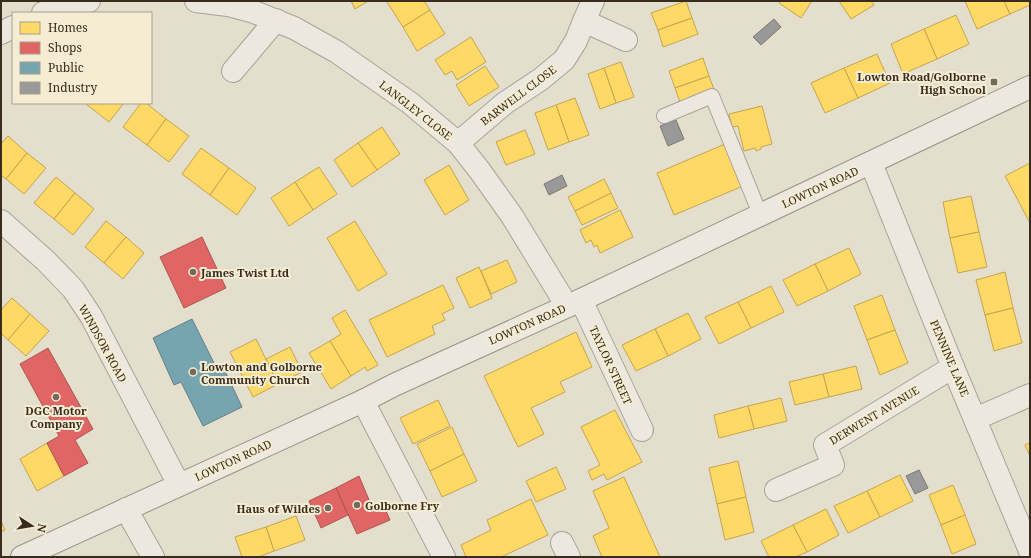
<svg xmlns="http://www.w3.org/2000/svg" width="1031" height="558" font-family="'Noto Serif',serif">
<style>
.homes{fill:#ffd966;stroke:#c3a550}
.shops{fill:#e06666;stroke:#ae5550}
.public{fill:#76a5af;stroke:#638184}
.industry{fill:#999;stroke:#7c7874}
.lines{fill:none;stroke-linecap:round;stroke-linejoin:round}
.service-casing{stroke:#a9a397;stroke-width:16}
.minor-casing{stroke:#a9a397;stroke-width:24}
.secondary-casing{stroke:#999286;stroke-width:24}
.service{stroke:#ece8df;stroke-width:14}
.minor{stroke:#ece8df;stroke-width:22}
.secondary{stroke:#ece8df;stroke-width:22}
.poi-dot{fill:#746a5b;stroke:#f5edd3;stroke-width:1.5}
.labels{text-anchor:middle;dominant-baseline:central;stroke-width:4;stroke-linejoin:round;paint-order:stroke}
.poi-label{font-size:11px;font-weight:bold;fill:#382c1e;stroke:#f5edd3;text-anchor:start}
.street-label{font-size:11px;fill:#382c1e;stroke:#f5edd3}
</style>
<rect width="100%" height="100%" fill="#e4decd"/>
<g class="homes">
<path d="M351 1H368L355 9Z"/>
<path d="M389 1H424L430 10 403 27 387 2Z"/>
<path d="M686 1 692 18 658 30 651 13Z"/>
<path d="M781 1H812L801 18 779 3Z"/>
<path d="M839 1H871L874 5 851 19Z"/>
<path d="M965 1H1004L1010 14 977 29Z"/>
<path d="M1004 1H1030V5L1010 14Z"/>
<path d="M430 10 445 34 417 51 403 27Z"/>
<path d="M956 15 969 44 937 59 924 29Z"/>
<path d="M692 18 698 34 663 47 658 30Z"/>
<path d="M924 29 937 59 903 74 891 44Z"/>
<path d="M471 37 486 62 457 80 452 71 445 75 435 60Z"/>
<path d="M877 54 890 83 858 98 844 68Z"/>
<path d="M703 58 709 76 675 88 669 71Z"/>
<path d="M621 62 634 97 616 103 604 68Z"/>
<path d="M485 66 499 87 469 106 456 85Z"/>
<path d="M604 68 616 103 600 109 588 74Z"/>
<path d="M844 68 858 98 825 113 811 83Z"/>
<path d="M709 76 715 92 681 105 675 88Z"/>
<path d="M575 98 589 135 569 142 556 105Z"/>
<path d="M85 103H124L109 122Z"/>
<path d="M141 103H146L166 119 147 145 123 127Z"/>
<path d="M556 105 569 142 548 150 535 113Z"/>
<path d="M762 106 772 144 761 147V149L756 151 755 148 744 151 738 126 732 127 729 114Z"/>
<path d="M166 119 189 136 169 162 147 145Z"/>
<path d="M382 127 400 154 377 170 358 143Z"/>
<path d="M525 130 535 154 506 165 496 142Z"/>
<path d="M8 136 27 153 6 179 1 175V144Z"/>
<path d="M358 143 377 170 352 187 334 160Z"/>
<path d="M725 144 743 186 674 215 657 173Z"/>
<path d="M201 148 229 168 210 195 182 174Z"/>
<path d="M27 153 46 168 24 194 6 179Z"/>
<path d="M1030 163V223L1005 176Z"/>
<path d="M449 165 469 200 445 215 424 180Z"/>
<path d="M319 167 337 194 313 210 295 182Z"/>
<path d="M229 168 256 188 237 215 210 195Z"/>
<path d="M56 177 75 193 54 219 34 203Z"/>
<path d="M604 179 611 193 575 211 568 197Z"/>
<path d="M295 182 313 210 289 226 271 198Z"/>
<path d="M75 193 94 209 73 235 54 219Z"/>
<path d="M611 193 618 208 582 225 575 211Z"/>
<path d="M971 196 979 232 950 238 943 202Z"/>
<path d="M620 210 633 237 600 253 597 245 594 247 591 240 586 243 580 230Z"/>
<path d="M106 221 126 237 104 263 85 247Z"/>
<path d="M355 221 387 274 358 291 327 238Z"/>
<path d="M979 232 987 267 958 273 950 238Z"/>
<path d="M126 237 144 253 123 279 104 263Z"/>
<path d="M849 248 861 274 828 291 815 264Z"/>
<path d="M507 260 517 282 491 294 481 271Z"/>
<path d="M815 264 828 291 797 306 783 280Z"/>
<path d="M479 267 492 298 470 308 456 278Z"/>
<path d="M1005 272 1013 308 985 315 976 280Z"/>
<path d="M443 285 454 308 442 314 445 320 432 326 435 334 387 357 369 320Z"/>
<path d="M771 286 784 312 751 328 738 302Z"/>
<path d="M882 295 895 330 867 340 854 306Z"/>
<path d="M12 298 30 314 8 340 1 333V310Z"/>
<path d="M738 302 751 328 719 344 705 317Z"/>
<path d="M1013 308 1022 343 994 351 985 315Z"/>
<path d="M345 310 378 365 367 371 365 367 351 376 330 341 341 334 332 318Z"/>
<path d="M688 313 701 339 668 356 655 329Z"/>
<path d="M30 314 49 331 26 356 8 340Z"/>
<path d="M655 329 668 356 636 371 622 345Z"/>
<path d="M895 330 908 363 880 375 867 340Z"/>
<path d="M576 332 592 367 560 382 565 392 531 408 544 434 518 447 484 376Z"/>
<path d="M256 339 278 384 253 397 230 352Z"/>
<path d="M330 341 351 376 331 389 309 353Z"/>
<path d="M290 347 302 372 278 384 266 359Z"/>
<path d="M856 366 862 389 829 397 823 374Z"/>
<path d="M823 374 829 397 795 405 789 382Z"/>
<path d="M781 398 787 421 754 429 748 406Z"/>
<path d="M438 400 450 426 413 444 400 418Z"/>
<path d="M748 406 754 429 719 438 714 415Z"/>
<path d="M615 410 642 462 607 480 604 474 592 480 588 471 600 465 581 427Z"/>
<path d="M452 427 464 454 430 471 417 444Z"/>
<path d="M47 443 64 476 37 491 20 459Z"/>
<path d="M1030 443V456L1025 445Z"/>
<path d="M464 454 477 481 442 497 430 471Z"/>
<path d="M738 461 746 497 717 504 709 468Z"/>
<path d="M556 467 566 489 536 502 526 481Z"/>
<path d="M900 475 913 501 880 517 867 491Z"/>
<path d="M624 477 660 557H602L593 536 609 528 593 491Z"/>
<path d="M953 485 965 515 941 525 929 495Z"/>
<path d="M867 491 880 517 848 533 834 506Z"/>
<path d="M746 497 754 532 725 540 717 504Z"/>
<path d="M531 499 548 535 501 557H466L461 545 491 530 487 520Z"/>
<path d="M826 509 839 535 807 552 793 525Z"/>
<path d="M965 515 976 544 952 554 941 525Z"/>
<path d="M296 516 305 540 274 551 266 527Z"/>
<path d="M1 521 5 530 1 532Z"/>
<path d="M793 525 807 552 795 557H769L761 541Z"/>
<path d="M266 527 274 551 258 557H242L235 537Z"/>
</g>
<g class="shops">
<path d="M202 237 226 288 184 308 160 257Z"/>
<path d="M48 348 93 429 75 440 88 463 64 476 47 443 59 436 20 364Z"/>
<path d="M359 476 372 507 382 502 390 520 357 534 336 488Z"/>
<path d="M336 488 348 515 321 528 309 501Z"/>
</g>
<path class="public" d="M192 319 219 373 225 371 242 407 203 426 181 382 174 385 153 338Z"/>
<g class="industry">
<path d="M774 19 781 27 761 45 753 37Z"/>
<path d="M676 120 684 139 668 146 660 126Z"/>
<path d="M562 175 567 186 549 195 544 184Z"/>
<path d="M919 470 928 488 915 494 906 476Z"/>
</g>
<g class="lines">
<defs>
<path id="service" d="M664 116 712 96 760 214"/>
<g id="minor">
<path d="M196 1 228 5 254 12 294 28 337 52 410 103 458 143 480 171 512 216 567 306"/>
<path d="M593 1 584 21 626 40"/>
<path d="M43 13 79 2 89 1"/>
<path d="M1 33 13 27"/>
<path d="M233 71 276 20"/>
<path d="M458 143 505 103 541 79 564 60 576 41 584 21"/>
<path d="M871 163 953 367 1030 551"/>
<path d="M1 221 46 261 73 289 91 316 179 485"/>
<path d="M581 300 642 430"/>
<path d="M363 401 444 557"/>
<path d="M975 419 1030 395"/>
<path d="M776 490 833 465 825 445 953 367"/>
<path d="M126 509 153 557"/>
<path d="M562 543 569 557"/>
</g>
<path id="secondary" d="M22 557 363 401 394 385 581 300 1030 87"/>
</defs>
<use href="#service" class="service-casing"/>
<use href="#minor" class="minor-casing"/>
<use href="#secondary" class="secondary-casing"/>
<use href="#service" class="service"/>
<use href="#minor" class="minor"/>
<use href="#secondary" class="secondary"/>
</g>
<g class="poi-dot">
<rect x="990" y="78" width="8" height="8" rx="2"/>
<circle cx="193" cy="272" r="4"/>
<circle cx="193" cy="372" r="4"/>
<circle cx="56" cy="397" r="4"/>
<circle cx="357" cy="505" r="4"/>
<circle cx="328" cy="508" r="4"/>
</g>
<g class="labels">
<g class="poi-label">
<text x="986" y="76" text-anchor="end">Lowton Road/Golborne<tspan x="986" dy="13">High School</tspan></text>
<text x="201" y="272">James Twist Ltd</text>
<text x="201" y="366">Lowton and Golborne<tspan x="201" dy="13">Community Church</tspan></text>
<text x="56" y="410" text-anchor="middle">DGC Motor<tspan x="56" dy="13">Company</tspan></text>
<text x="365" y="505">Golborne Fry</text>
<text x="320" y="508" text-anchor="end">Haus of Wildes</text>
</g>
<g class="street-label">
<text transform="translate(518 95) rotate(-37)">BARWELL CLOSE</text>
<text transform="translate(416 110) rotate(38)">LANGLEY CLOSE</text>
<text transform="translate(820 187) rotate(-25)">LOWTON ROAD</text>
<text transform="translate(527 324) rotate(-24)">LOWTON ROAD</text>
<text transform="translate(103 343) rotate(61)">WINDSOR ROAD</text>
<text transform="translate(950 358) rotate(67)">PENNINE LANE</text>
<text transform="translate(611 365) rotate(65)">TAYLOR STREET</text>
<text transform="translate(874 415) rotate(-31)">DERWENT AVENUE</text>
<text transform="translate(233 460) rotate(-25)">LOWTON ROAD</text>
</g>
</g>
<rect width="1031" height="558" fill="none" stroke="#382c1e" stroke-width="4"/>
<rect x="12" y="12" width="140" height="92" fill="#f5edd3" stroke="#a9a08b"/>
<rect x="20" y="22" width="20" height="12" fill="#ffd966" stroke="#a9a08b"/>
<text x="48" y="32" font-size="12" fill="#382c1e">Homes</text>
<rect x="20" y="42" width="20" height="12" fill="#e06666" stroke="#a9a08b"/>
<text x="48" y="52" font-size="12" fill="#382c1e">Shops</text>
<rect x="20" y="62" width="20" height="12" fill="#76a5af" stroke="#a9a08b"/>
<text x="48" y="72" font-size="12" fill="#382c1e">Public</text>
<rect x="20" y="82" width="20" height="12" fill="#999999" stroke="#a9a08b"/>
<text x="48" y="92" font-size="12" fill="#382c1e">Industry</text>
<g transform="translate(32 526) rotate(102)" stroke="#f5edd3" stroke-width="3" paint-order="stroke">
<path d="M0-3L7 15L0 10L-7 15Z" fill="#382c1e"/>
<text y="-6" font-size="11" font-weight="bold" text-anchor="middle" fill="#382c1e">N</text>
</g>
</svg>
